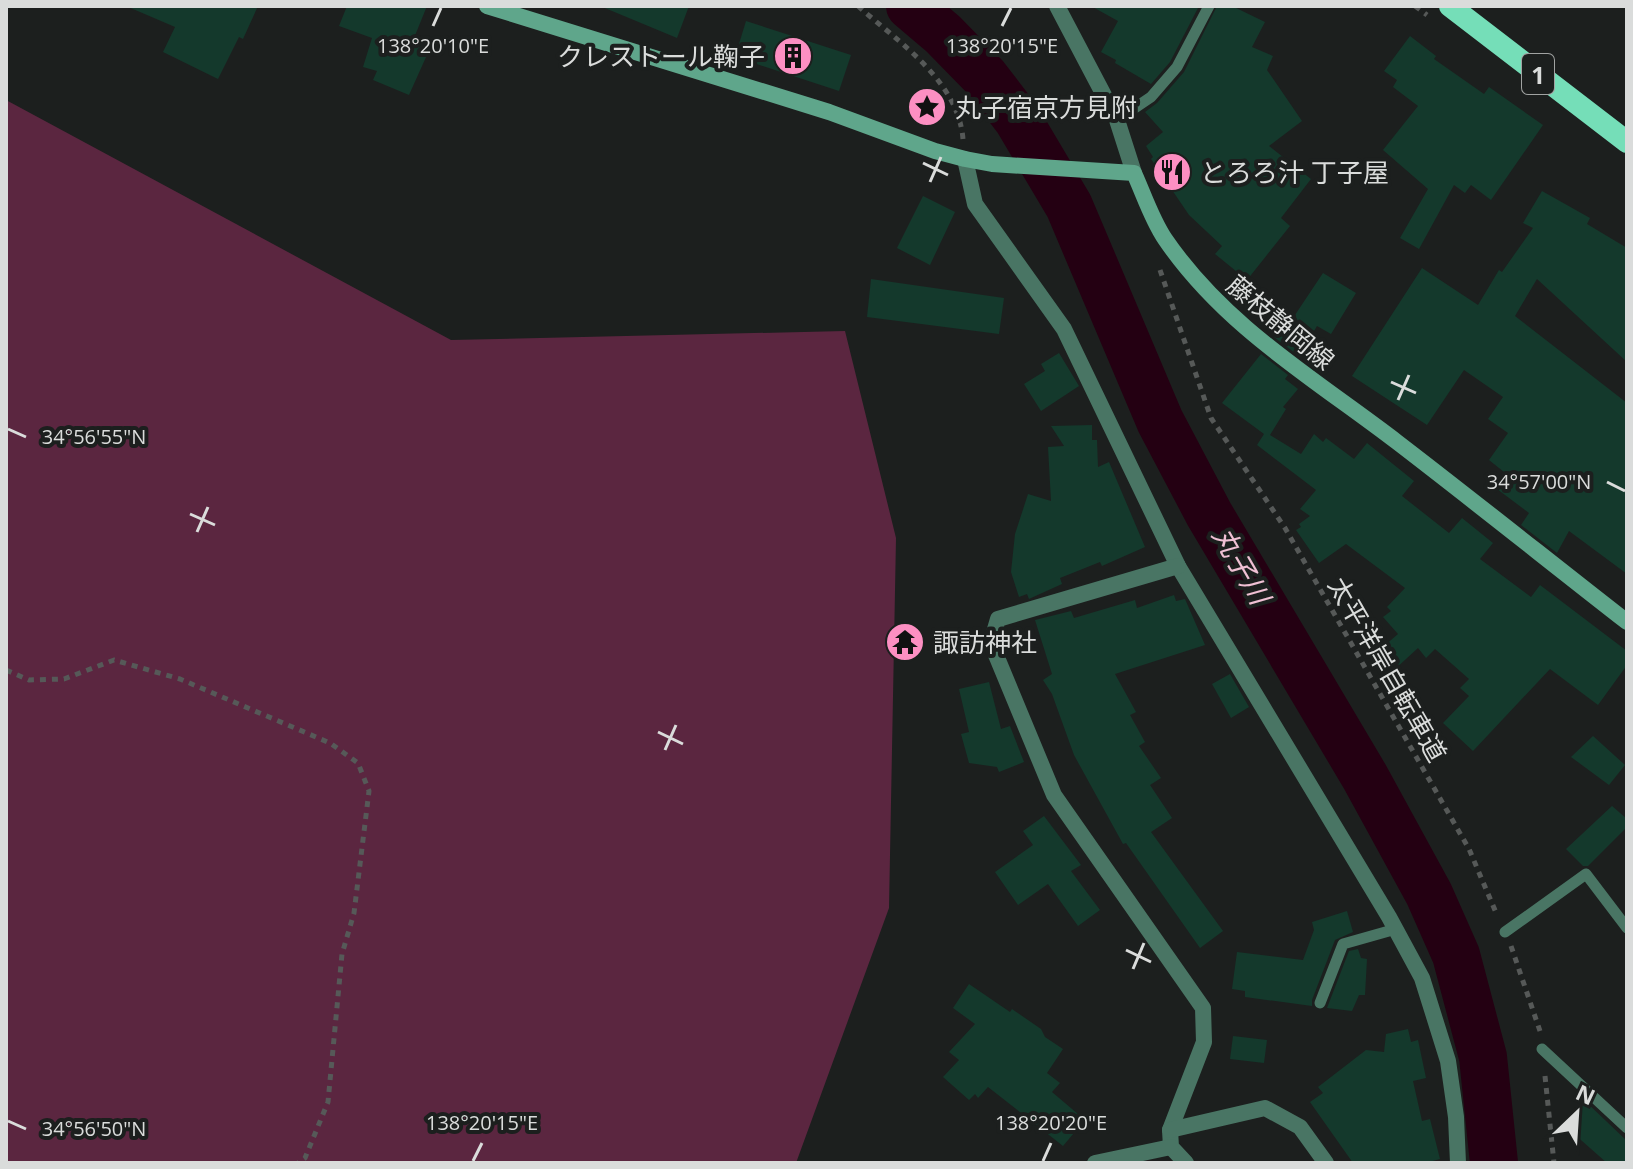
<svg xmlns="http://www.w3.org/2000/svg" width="1633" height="1169" font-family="'Open Sans','Noto Sans JP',sans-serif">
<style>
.green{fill:#5b2640}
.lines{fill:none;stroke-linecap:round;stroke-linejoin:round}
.river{stroke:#240012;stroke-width:48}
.building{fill:#14392c}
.path{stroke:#565958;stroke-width:5;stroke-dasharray:6 6;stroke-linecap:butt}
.service{stroke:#497564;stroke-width:11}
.minor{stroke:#497564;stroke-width:16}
.secondary{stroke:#5fa68b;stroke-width:16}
.trunk{stroke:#75deb8;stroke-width:22}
.ticks{fill:none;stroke:#dadcdb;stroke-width:3}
.labels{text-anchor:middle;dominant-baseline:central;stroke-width:8;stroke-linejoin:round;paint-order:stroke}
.shield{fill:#1c1f1e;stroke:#a1a3a2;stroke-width:2}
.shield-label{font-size:24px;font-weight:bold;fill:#dadcdb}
.poi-label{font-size:26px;fill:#dadcdb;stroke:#1c1f1e;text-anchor:start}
.street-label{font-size:26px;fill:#dadcdb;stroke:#1c1f1e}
.water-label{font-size:28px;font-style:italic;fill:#f0c0d4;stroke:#1c1f1e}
.ticks-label{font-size:20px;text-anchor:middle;fill:#dadcdb;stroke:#1c1f1e;stroke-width:8;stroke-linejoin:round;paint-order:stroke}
</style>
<rect width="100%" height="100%" fill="#1c1f1e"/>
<path class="green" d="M6 100 451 340 845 331 896 538 889 908 796 1163H6Z"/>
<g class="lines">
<path class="river" d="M910 6 943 34 985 77 1018 120 1069 206 1160 421 1209 514 1365 777 1429 894 1456 955 1483 1057 1494 1163"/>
</g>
<g class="building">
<path d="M126 6H258L243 39 239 37 218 79 163 52 175 27Z"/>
<path d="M347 6H427L414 38 431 46 409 95 373 80 377 71 363 67 372 38 339 26Z"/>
<path d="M600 6H689L677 38Z"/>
<path d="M1091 6H1199L1170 62 1151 84 1115 63 1116 60 1101 52 1118 21Z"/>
<path d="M1217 6H1232L1265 22 1252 47 1273 56 1267 70 1302 121 1269 146 1311 179 1281 218 1290 226 1247 280 1215 254 1222 246 1189 215 1151 159 1153 157 1146 146 1163 132 1145 112 1157 103 1184 72Z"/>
<path d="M746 21 851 55 839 91 735 57Z"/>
<path d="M1410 36 1436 56 1434 59 1484 94 1489 87 1543 125 1491 200 1471 185 1465 193 1454 185 1419 249 1400 238 1428 189 1383 150 1418 106 1393 87 1397 80 1384 71Z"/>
<path d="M1542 191 1590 218 1587 224 1627 248V362L1537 279 1515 316 1627 403V574L1569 531 1557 553 1521 525 1529 513 1493 486 1504 472 1489 460 1508 433 1488 419 1503 397 1464 370 1427 425 1352 376 1422 268 1478 305 1499 270 1502 272 1533 228 1523 223Z"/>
<path d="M923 196 955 212 930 265 897 248Z"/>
<path d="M1323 273 1356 293 1331 334 1317 326 1299 356 1274 337 1284 324 1287 327Z"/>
<path d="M871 279 1004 298 999 334 867 317Z"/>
<path d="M1059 353 1079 386 1041 411 1024 384 1045 371 1041 364Z"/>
<path d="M1261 354 1288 375 1285 379 1298 389 1283 407 1286 409 1270 435 1301 454 1314 434 1323 442 1326 438 1354 459 1367 443 1414 481 1402 496 1449 533 1462 518 1493 543 1480 559 1531 597 1540 585 1627 651V665L1598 705 1550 669 1473 751 1443 723 1469 696 1460 688 1469 679 1435 649 1426 658 1418 648 1394 670 1377 652 1398 634 1383 617 1391 611 1387 607 1405 588 1346 544 1319 563 1296 530 1301 527 1299 524 1310 516 1300 509 1316 490 1257 445 1264 434 1222 403Z"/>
<path d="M1092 425V440H1097L1098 467 1109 462 1145 547 1102 566 1100 562 1060 578 1062 584 1031 598 1029 599 1027 594 1019 597 1011 572 1015 534 1028 494 1051 501 1048 447 1064 446 1051 426Z"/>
<path d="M1174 595 1176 601 1185 599 1205 645 1115 674 1136 712 1130 715 1145 742 1139 746 1161 778 1150 785 1172 818 1151 832 1223 931 1200 948 1126 843 1123 844 1074 755 1052 694 1043 680 1052 674 1035 620 1071 611 1074 618 1135 600 1137 608Z"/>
<path d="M1230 674 1249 707 1231 718 1212 684Z"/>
<path d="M989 682 1001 729 1010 726 1024 762 999 772 997 767 969 763 961 734 969 732 959 689Z"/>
<path d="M1593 736 1625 765 1609 785 1571 757Z"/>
<path d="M1612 806 1627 819V827L1588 866H1583L1566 849Z"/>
<path d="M1044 816 1081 865 1071 871 1100 910 1078 926 1048 884 1018 905 995 872 1033 845 1023 831Z"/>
<path d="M1347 911 1353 932 1335 940 1312 1000V1006L1245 997V991L1232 989 1237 952 1303 960 1314 930 1312 922Z"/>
<path d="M1358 949 1361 958 1367 959 1365 995H1359L1352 1011 1327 1008 1349 951Z"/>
<path d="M969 984 1010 1012 1012 1009 1041 1029 1045 1037 1063 1049 1047 1073 1060 1083 1052 1092 1085 1120 1063 1146 988 1087 978 1098 975 1094 969 1100 943 1077 959 1060 949 1052 975 1024 953 1008Z"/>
<path d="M1408 1029 1411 1042 1418 1040 1426 1078 1413 1081 1422 1121 1430 1119 1440 1159 1425 1163H1353L1310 1102 1323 1093 1318 1087 1366 1050 1384 1052 1386 1034Z"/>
<path d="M1233 1036 1267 1040 1264 1063 1230 1059Z"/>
<path d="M1584 1100 1627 1141V1163H1607L1573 1133 1579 1126 1569 1116Z"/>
</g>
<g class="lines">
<g class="path">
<path d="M858 6C898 42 958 80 963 139"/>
<path d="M1415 6 1427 15"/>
<path d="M1160 270 1211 418 1285 528 1469 849 1497 915"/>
<path d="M6 670 29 680 64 679 114 660 180 679 330 743 358 763 369 791 354 913 342 954 328 1102 305 1158 298 1163"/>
<path d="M1511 946 1540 1031"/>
<path d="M1545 1076 1554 1163"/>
</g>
<g class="service">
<path d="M1117 120 1151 97 1177 67 1209 6"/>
<path d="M1505 932 1586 874 1627 928"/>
<path d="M1320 1003 1343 944 1396 929"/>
<path d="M1542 1049 1627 1128"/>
</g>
<g class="minor">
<path d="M1057 6 1117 120 1134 173"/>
<path d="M965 159 975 204 1064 329 1178 566 1389 917 1422 978 1448 1061 1456 1117 1458 1163"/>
<path d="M1178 566 998 619 991 643 1054 795 1203 1008 1204 1042 1170 1130 1171 1147 1186 1163"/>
<path d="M1170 1130 1265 1108 1300 1127 1326 1163"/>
<path d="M1095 1163 1171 1147"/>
</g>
<path class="secondary" d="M487 6 829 112 935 151 965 159 992 164 1134 173C1144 195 1152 220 1165 239 1225 327 1315 379 1397 442 1474 501 1550 562 1627 622"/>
<path class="trunk" d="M1450 6 1627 142"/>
</g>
<path class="ticks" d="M433 26 441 8M1002 26 1011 8M923 163 948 175M930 182 941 157M1391 382 1416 393M1398 400 1409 375M8 429 26 437M1607 482 1625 491M190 514 215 525M197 532 208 507M658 732 683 744M665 750 676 725M1126 950 1151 962M1133 969 1144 943M8 1121 26 1129M473 1161 482 1143M1043 1161 1051 1143"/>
<defs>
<symbol id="building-disc" viewBox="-11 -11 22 22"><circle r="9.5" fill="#fc8fc2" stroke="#1c1f1e"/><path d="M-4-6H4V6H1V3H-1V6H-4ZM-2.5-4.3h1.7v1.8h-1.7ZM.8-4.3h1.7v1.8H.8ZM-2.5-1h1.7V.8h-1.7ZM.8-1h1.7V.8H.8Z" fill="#111"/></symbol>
<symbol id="sight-disc" viewBox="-11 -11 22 22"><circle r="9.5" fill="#fc8fc2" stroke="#1c1f1e"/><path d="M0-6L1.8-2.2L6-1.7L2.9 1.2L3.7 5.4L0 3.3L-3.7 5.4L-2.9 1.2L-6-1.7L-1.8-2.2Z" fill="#111"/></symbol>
<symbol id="restaurant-disc" viewBox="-11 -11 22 22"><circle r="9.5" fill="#fc8fc2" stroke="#1c1f1e"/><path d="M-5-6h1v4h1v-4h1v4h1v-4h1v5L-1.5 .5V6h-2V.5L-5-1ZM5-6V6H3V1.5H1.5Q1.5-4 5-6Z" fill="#111"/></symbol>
<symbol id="temple-disc" viewBox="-11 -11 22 22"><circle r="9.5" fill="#fc8fc2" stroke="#1c1f1e"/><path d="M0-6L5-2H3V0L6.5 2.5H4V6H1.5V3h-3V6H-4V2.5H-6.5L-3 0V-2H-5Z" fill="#111"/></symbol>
</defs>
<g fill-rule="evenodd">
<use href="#building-disc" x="771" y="34" width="44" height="44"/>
<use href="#sight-disc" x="905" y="85" width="44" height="44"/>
<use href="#restaurant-disc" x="1150" y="150" width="44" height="44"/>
<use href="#temple-disc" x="883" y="620" width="44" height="44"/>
</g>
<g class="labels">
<rect class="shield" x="1522" y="54" width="32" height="40" rx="6"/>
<g class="shield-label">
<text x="1538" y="74">1</text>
</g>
<g class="poi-label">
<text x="765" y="56" text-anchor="end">クレストール鞠子</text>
<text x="955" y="107">丸子宿京方見附</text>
<text x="1200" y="172">とろろ汁 丁子屋</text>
<text x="933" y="642">諏訪神社</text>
</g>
<g class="street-label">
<text transform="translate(1281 322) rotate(40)">藤枝静岡線</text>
<text transform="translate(1388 669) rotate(60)">太平洋岸自転車道</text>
</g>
<g class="water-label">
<text transform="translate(1242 565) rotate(60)">丸子川</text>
</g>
</g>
<g class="ticks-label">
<text x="433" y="53">138°20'10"E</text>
<text x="1002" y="53">138°20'15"E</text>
<text x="94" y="444">34°56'55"N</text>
<text x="1539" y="489">34°57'00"N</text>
<text x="482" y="1130">138°20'15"E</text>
<text x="1051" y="1130">138°20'20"E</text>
<text x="94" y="1136">34°56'50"N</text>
</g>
<rect width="1633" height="1169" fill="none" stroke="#dadcdb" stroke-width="16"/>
<g transform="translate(1577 1113) rotate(25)" stroke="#1c1f1e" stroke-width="6" paint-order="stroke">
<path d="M0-6L14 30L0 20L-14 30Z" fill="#dadcdb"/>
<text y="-12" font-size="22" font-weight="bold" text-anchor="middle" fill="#dadcdb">N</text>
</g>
</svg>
